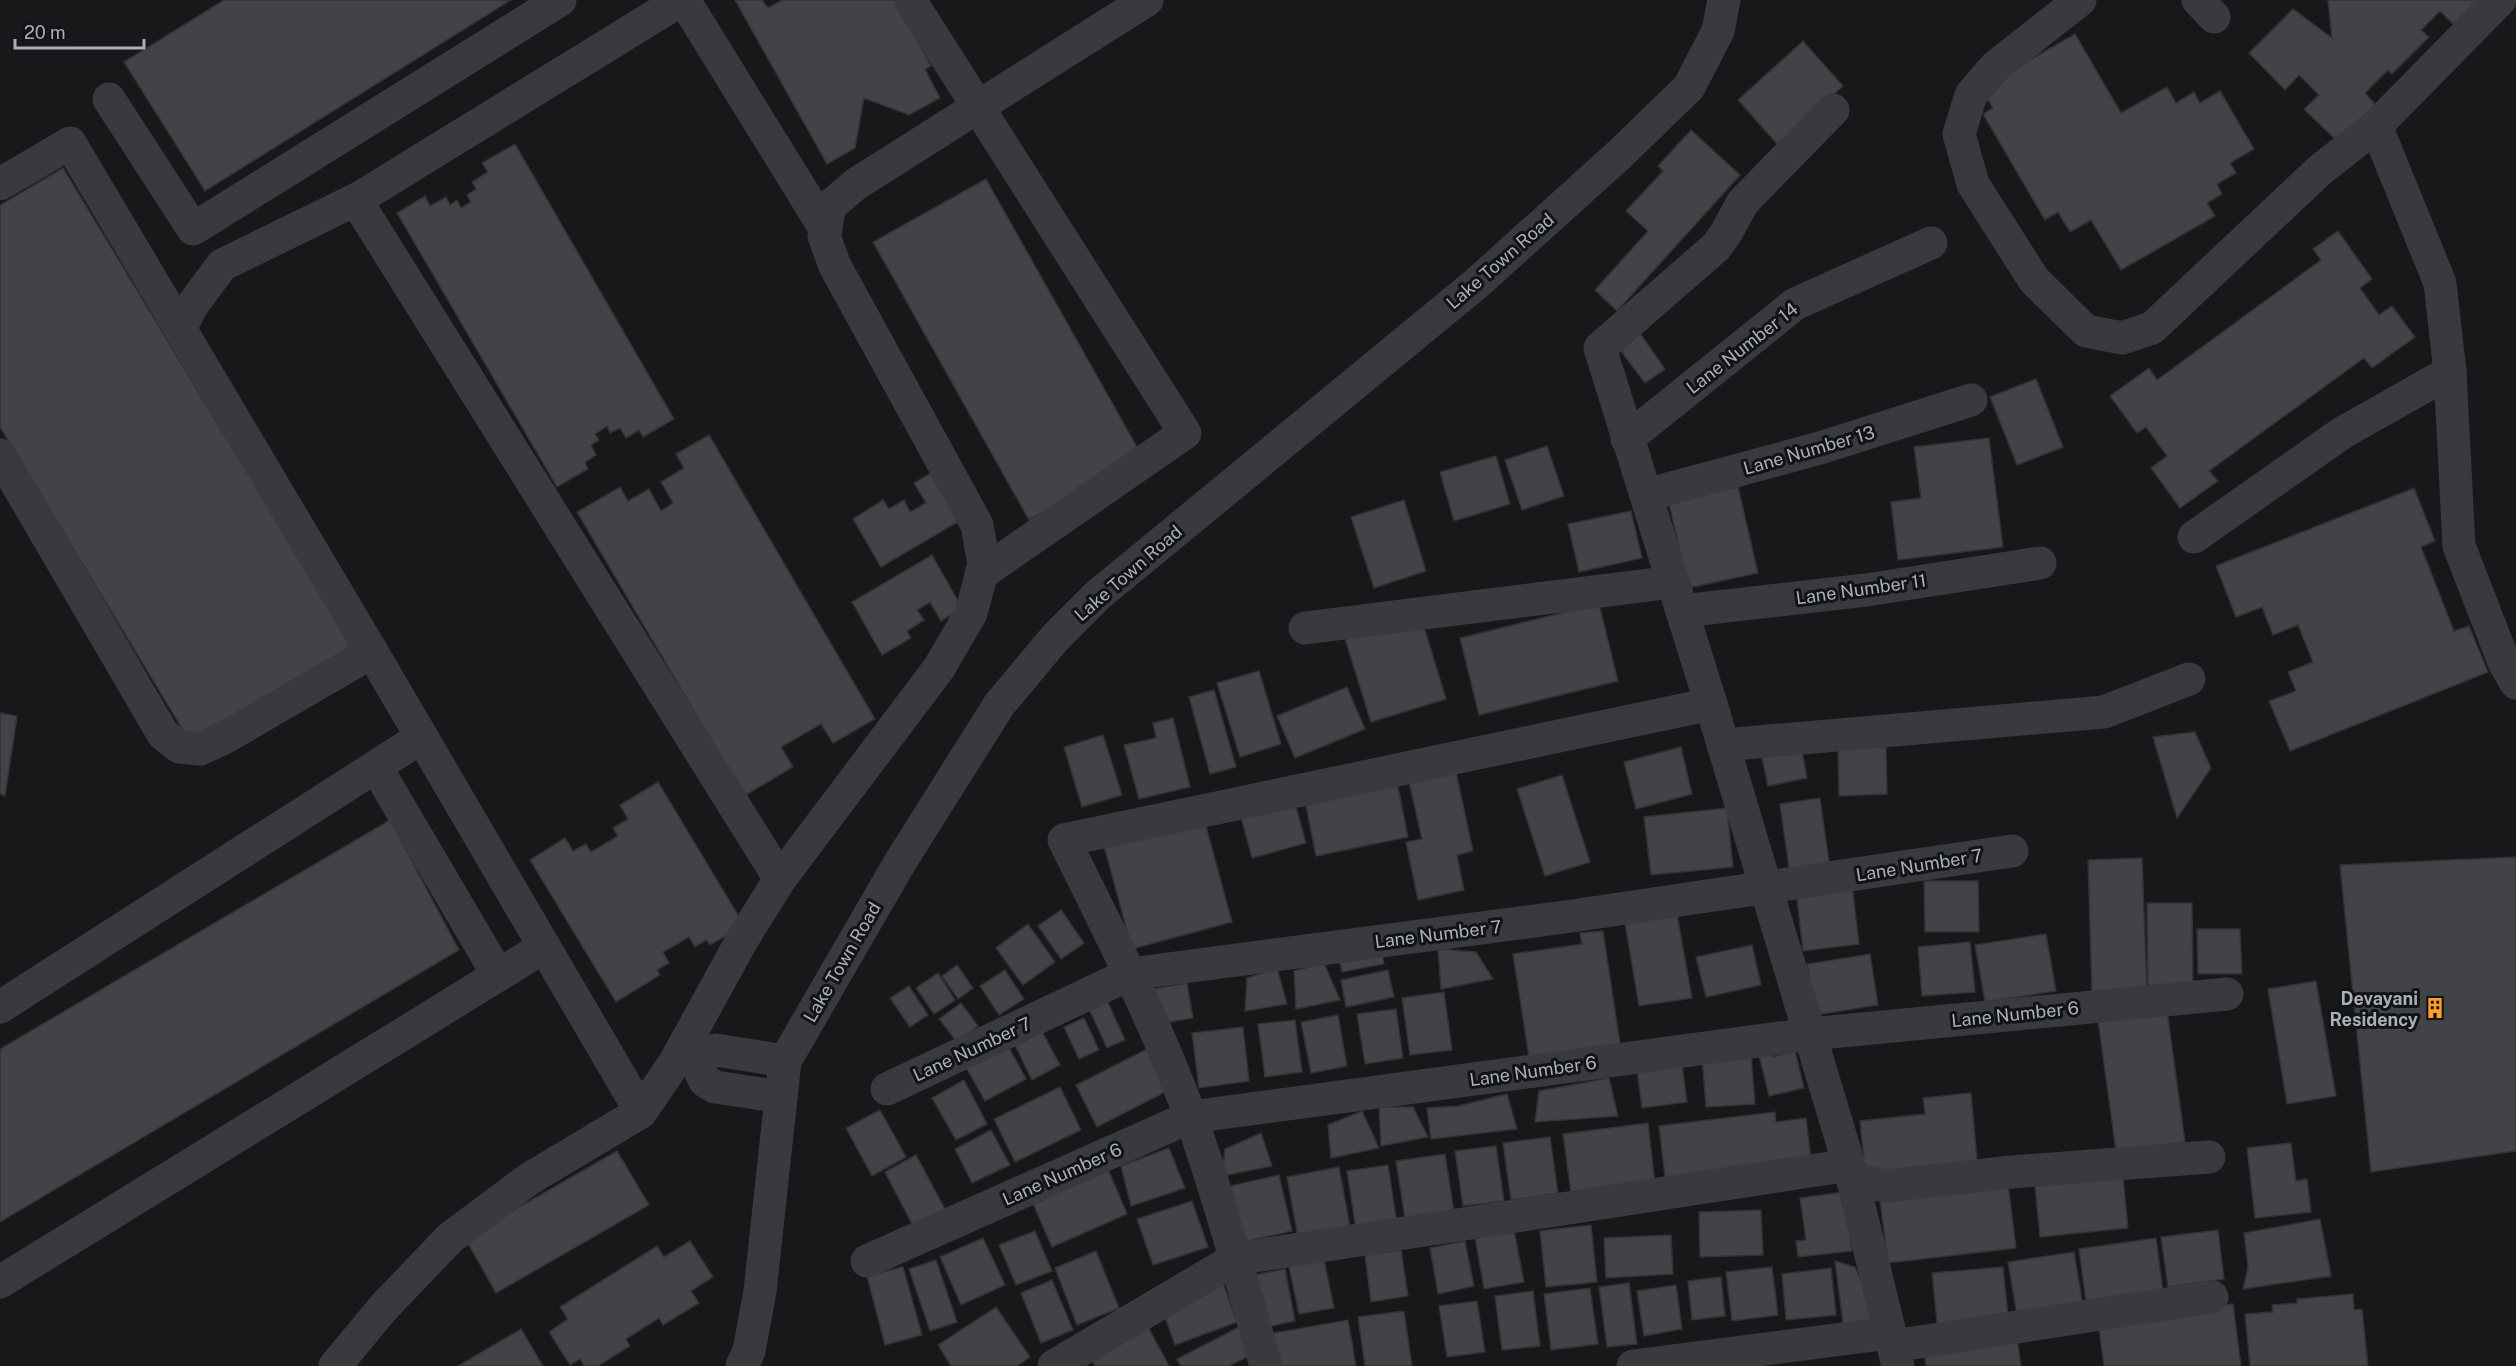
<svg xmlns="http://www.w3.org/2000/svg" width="2516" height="1366" font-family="'Public Sans',sans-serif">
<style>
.building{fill:#424347;stroke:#313236;stroke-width:1.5}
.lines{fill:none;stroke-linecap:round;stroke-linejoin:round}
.minor{stroke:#383a3f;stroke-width:33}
.labels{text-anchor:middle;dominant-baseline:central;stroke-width:6;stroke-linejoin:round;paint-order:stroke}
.street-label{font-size:18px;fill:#a9b0bb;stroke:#131315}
.poi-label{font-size:18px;font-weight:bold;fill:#a9b0bb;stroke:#131315;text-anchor:end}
</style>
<rect width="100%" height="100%" fill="#18181a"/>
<g class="building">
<path d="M224 0H511L205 191 124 62Z"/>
<path d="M735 0H762L768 8 782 0H895L931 66 925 69 940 98 909 115 864 98 855 148 827 164Z"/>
<path d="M2328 0H2483L2456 27 2440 11 2421 30 2429 37 2392 74 2388 70 2365 93 2377 106 2340 144 2304 109 2319 95 2299 75 2285 90 2249 53 2293 9 2332 38Z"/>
<path d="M2075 34 2121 113 2167 87 2176 103 2194 92 2200 103 2220 91 2254 149 2230 163 2236 173 2217 184 2222 194 2207 203 2215 216 2121 270 2091 220 2070 232 2058 212 2045 220 1983 114 1993 108 1981 88Z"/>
<path d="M1803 41 1843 86 1778 145 1738 100Z"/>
<path d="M1691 130 1740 175 1617 311 1595 290 1648 231 1626 211 1663 171 1658 166Z"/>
<path d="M515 144 674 419 643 437 639 430 626 438 620 428 610 433 607 426 595 434 599 440 591 445 596 455 585 462 588 469 557 487 397 213 425 196 430 206 446 197 450 205 457 200 461 208 471 202 467 195 476 189 472 182 488 172 482 163Z"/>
<path d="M63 168 353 647 192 745 0 427V205Z"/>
<path d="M986 179 1142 456 1029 520 873 242Z"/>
<path d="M2338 231 2372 279 2360 288 2379 315 2392 306 2415 337 2372 368 2364 358 2209 471 2218 481 2180 508 2151 468 2167 456 2146 427 2137 433 2110 396 2149 368 2157 380 2321 260 2313 249Z"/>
<path d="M1639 332 1665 369 1645 383 1618 347Z"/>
<path d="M2036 379 2063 447 2017 465 1990 397Z"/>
<path d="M709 435 875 719 833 743 821 724 781 747 793 767 744 796 577 512 620 487 628 501 649 489 661 511 673 503 661 482 684 468 676 454Z"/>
<path d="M1989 438 2003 547 1898 560 1891 502 1921 498 1914 447Z"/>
<path d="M1547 446 1564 496 1522 510 1505 460Z"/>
<path d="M1496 456 1510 504 1454 521 1440 472Z"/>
<path d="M933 472 961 520 881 567 853 519 883 500 889 509 904 500 910 512 926 503 914 483Z"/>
<path d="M1738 487 1758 573 1688 588 1669 503Z"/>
<path d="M2414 488 2435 541 2421 547 2454 631 2469 626 2488 672 2290 751 2269 701 2296 691 2288 672 2313 662 2298 625 2273 635 2262 607 2236 617 2216 566Z"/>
<path d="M1404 500 1426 571 1374 588 1351 517Z"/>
<path d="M1631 511 1642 558 1579 572 1568 524Z"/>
<path d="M932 555 962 608 941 621 930 602 917 610 924 620 907 631 911 638 882 655 852 602Z"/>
<path d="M1599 604 1618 681 1479 715 1460 638Z"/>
<path d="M1421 617 1446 699 1371 722 1345 639Z"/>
<path d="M1259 671 1281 744 1240 757 1217 683Z"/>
<path d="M1347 687 1365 729 1295 758 1277 716Z"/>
<path d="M1214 690 1236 767 1210 774 1189 697Z"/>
<path d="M0 713 17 716 5 796 0 794Z"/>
<path d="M1173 718 1190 787 1139 799 1124 745 1156 738 1153 723Z"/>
<path d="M2195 732 2211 768 2177 818 2153 737Z"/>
<path d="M1103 735 1122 795 1082 807 1064 747Z"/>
<path d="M1800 740 1807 778 1768 786 1760 748Z"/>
<path d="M1681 747 1692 794 1636 809 1624 762Z"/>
<path d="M1886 747 1887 794 1839 796 1838 748Z"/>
<path d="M1395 772 1408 837 1316 856 1303 791Z"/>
<path d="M1456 772 1473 851 1457 855 1464 890 1418 900 1406 842 1422 839 1409 782Z"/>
<path d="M1562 775 1590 862 1545 876 1517 789Z"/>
<path d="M658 782 744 925 710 945 706 940 695 947 689 937 663 952 669 963 657 970 660 975 616 1002 530 860 565 838 573 851 586 844 591 852 618 836 613 828 628 819 620 805Z"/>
<path d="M1820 798 1830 869 1790 875 1780 804Z"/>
<path d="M1295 803 1306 843 1252 858 1241 817Z"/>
<path d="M1727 808 1733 867 1651 875 1644 817Z"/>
<path d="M1203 815 1232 922 1132 949 1103 842Z"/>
<path d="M390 820 459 950 0 1222V1049Z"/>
<path d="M2516 857V1151L2371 1172 2340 865Z"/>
<path d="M2142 858 2147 992 2092 993 2088 860Z"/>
<path d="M1924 881H1978L1979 932H1925Z"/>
<path d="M1852 884 1859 944 1803 951 1796 890Z"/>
<path d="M2147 903H2192L2193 987H2148Z"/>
<path d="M1061 910 1084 943 1061 959 1038 926Z"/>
<path d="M1677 914 1692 998 1639 1006 1625 923Z"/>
<path d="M1028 924 1055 962 1023 985 996 948Z"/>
<path d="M2197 929H2240L2242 974H2198Z"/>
<path d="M1603 931 1621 1050 1530 1064 1513 954 1582 944 1580 933Z"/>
<path d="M2046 934 2056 991 1985 1002 1975 945Z"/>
<path d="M1970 942 1975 992 1922 996 1918 947Z"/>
<path d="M1380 945 1384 964 1342 972 1338 953Z"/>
<path d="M1752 945 1761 985 1706 997 1696 957Z"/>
<path d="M1438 949 1476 952 1493 979 1441 989Z"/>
<path d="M1870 954 1878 1005 1816 1015 1807 964Z"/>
<path d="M1324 963 1340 1000 1296 1009 1294 971Z"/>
<path d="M957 965 973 988 958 999 942 976Z"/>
<path d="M1277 968 1287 1004 1245 1011 1247 978Z"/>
<path d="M1005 970 1024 999 999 1015 980 986Z"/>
<path d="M1388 970 1394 997 1346 1007 1341 980Z"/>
<path d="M938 973 955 1000 934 1014 916 988Z"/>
<path d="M2316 981 2336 1096 2287 1104 2268 989Z"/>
<path d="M1187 983 1193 1018 1159 1024 1153 989Z"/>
<path d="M909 986 928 1015 910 1027 890 998Z"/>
<path d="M1102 989 1125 1040 1107 1048 1084 998Z"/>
<path d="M1444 992 1452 1050 1410 1055 1402 998Z"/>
<path d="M961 1003 978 1026 957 1042 939 1019Z"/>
<path d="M1396 1009 1403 1058 1365 1064 1357 1014Z"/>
<path d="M2167 1010 2185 1142 2116 1151 2098 1020Z"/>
<path d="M1338 1015 1347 1066 1311 1073 1301 1022Z"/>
<path d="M1084 1018 1099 1050 1079 1059 1064 1027Z"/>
<path d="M1295 1020 1302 1072 1265 1077 1258 1024Z"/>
<path d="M1039 1026 1060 1065 1032 1080 1012 1039Z"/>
<path d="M1243 1027 1249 1081 1199 1088 1192 1033Z"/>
<path d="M1004 1038 1026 1079 985 1101 962 1060Z"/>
<path d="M1151 1047 1173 1088 1097 1127 1076 1085Z"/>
<path d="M1770 1047 1772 1057 1795 1051 1804 1088 1769 1096 1758 1051Z"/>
<path d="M1751 1054 1755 1104 1706 1107 1702 1057Z"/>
<path d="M1681 1057 1687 1102 1642 1108 1636 1063Z"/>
<path d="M1609 1078 1618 1116 1535 1122 1539 1091Z"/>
<path d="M964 1080 987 1124 956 1140 932 1098Z"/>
<path d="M1060 1087 1081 1130 1015 1162 994 1119Z"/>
<path d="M1971 1093 1978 1170 1866 1181 1860 1121 1925 1114 1923 1098Z"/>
<path d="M1507 1094 1517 1129 1431 1139 1427 1108 1458 1106Z"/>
<path d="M1379 1107H1413L1428 1137 1381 1146Z"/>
<path d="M880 1110 906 1157 872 1176 846 1128Z"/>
<path d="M1362 1111 1379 1148 1331 1158 1328 1125Z"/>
<path d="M1775 1112 1776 1122 1806 1118 1811 1159 1665 1177 1659 1126Z"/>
<path d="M1648 1123 1655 1183 1571 1193 1563 1134Z"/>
<path d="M991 1130 1010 1165 972 1183 955 1149Z"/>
<path d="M1261 1133 1272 1166 1222 1176 1225 1149Z"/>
<path d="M1550 1137 1558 1193 1511 1200 1503 1143Z"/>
<path d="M2291 1143 2296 1181 2307 1179 2311 1212 2255 1218 2247 1148Z"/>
<path d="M1496 1146 1504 1201 1463 1206 1455 1151Z"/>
<path d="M1169 1148 1185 1188 1131 1206 1121 1166Z"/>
<path d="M617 1151 649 1205 496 1293 465 1238Z"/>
<path d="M1445 1154 1454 1212 1405 1219 1396 1161Z"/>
<path d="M916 1155 946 1211 914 1228 885 1172Z"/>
<path d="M1106 1164 1127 1214 1052 1247 1030 1197Z"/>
<path d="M1388 1165 1397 1224 1356 1230 1347 1171Z"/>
<path d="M1339 1167 1350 1227 1298 1237 1287 1177Z"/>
<path d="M2122 1167 2128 1228 2040 1237 2034 1176Z"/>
<path d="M1279 1175 1292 1231 1239 1243 1226 1187Z"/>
<path d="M2008 1184 2016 1248 1888 1263 1880 1200Z"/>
<path d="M1844 1192 1852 1251 1798 1257 1796 1241 1806 1240 1800 1198Z"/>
<path d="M1192 1201 1208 1247 1153 1265 1137 1219Z"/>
<path d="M1761 1210 1763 1255 1700 1257 1699 1212Z"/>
<path d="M2320 1219 2331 1276 2243 1289 2248 1267 2244 1233Z"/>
<path d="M1591 1225 1597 1282 1546 1287 1540 1231Z"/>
<path d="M1514 1230 1524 1282 1484 1289 1475 1237Z"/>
<path d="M2218 1230 2224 1279 2168 1287 2161 1237Z"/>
<path d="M1035 1231 1052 1271 1016 1285 999 1245Z"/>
<path d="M1671 1235 1673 1274 1606 1278 1604 1238Z"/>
<path d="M983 1238 1005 1285 961 1305 940 1257Z"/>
<path d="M2156 1238 2163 1291 2086 1301 2079 1249Z"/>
<path d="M690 1241 713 1277 691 1291 699 1303 663 1325 659 1318 626 1339 630 1346 598 1366H584L580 1359 570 1365 549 1332 568 1319 560 1307 657 1246 664 1257Z"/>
<path d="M1465 1241 1474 1286 1438 1294 1430 1248Z"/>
<path d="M1401 1250 1408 1296 1371 1302 1365 1255Z"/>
<path d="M1096 1251 1119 1308 1077 1325 1055 1268Z"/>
<path d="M2074 1252 2083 1306 2017 1316 2008 1262Z"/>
<path d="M1323 1255 1334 1308 1299 1314 1288 1262Z"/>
<path d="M936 1260 957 1322 930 1331 909 1269Z"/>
<path d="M1835 1261 1855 1267 1878 1319 1844 1331Z"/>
<path d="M903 1267 922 1335 885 1345 867 1276Z"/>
<path d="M1772 1267 1778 1315 1732 1321 1726 1272Z"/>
<path d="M2003 1267 2009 1326 1938 1332 1932 1273Z"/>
<path d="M1831 1268 1836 1315 1786 1320 1782 1274Z"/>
<path d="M1285 1269 1295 1321 1266 1327 1255 1275Z"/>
<path d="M1721 1277 1725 1316 1692 1320 1688 1281Z"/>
<path d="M1052 1280 1073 1330 1041 1343 1021 1293Z"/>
<path d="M1223 1283 1237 1322 1175 1345 1161 1306Z"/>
<path d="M1629 1283 1637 1344 1607 1347 1599 1287Z"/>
<path d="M1676 1285 1682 1329 1644 1336 1637 1291Z"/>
<path d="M1590 1288 1598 1344 1551 1350 1544 1294Z"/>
<path d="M1533 1291 1540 1346 1502 1350 1495 1296Z"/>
<path d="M2353 1294 2354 1310 2362 1309 2368 1366H2250L2245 1314 2273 1312 2272 1305 2297 1303V1299Z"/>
<path d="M1477 1301 1485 1352 1447 1357 1439 1306Z"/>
<path d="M2233 1304 2241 1366H2104L2098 1321Z"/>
<path d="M996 1307 1030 1357 1017 1366H951L938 1345Z"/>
<path d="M1404 1311 1412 1366H1365L1358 1317Z"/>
<path d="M1348 1320 1356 1366H1275L1269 1334Z"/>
<path d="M1146 1323 1169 1366H1095L1089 1353Z"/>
<path d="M1243 1325 1257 1352 1229 1366H1181L1177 1359Z"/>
<path d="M521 1329 543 1366H458Z"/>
<path d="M2016 1331 2021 1366H1926L1923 1345Z"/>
</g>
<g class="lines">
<g class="minor">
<path d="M681 0 356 200 780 879"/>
<path d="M684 0 826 230"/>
<path d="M910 0 1185 433 981 574"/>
<path d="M2080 0 1995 67 1971 95 1959 134 1973 184 2034 280 2086 331 2122 338 2152 328 2320 170 2376 126 2500 0"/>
<path d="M2198 0 2214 17"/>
<path d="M109 99 193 229 560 0"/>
<path d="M1833 110 1743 202 1726 233 1716 247 1600 348 1711 704 1849 1165 1898 1366"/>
<path d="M0 184 70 143 372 652 641 1112"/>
<path d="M180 329 191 307 222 265 363 196"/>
<path d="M2450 372 2459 546 2504 662 2516 683"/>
<path d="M1627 439 1795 304 1931 243"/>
<path d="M0 455 163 734 179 747 200 749 226 737 372 652"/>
<path d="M1646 495 1820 448 1971 400"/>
<path d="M2194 537 2342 433 2450 372 2440 283 2376 126"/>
<path d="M1682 611 1866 590 2040 563"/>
<path d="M1305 628 1673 582"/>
<path d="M1723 745 2104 712 2189 679"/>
<path d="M376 767 498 975"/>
<path d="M0 1007 422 737"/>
<path d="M697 1065 705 1081 715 1087 781 1097"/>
<path d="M697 1065 708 1052 716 1050 785 1061"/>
<path d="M887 1089 1130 974 1565 917 2012 851"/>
<path d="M1852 1179 1886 1186 2012 1172 2209 1157"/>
<path d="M867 1261 1190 1117 1810 1034 2227 994"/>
<path d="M0 1282 544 947"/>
<path d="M1893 1346 2212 1297"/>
<path d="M335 1366 384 1307 450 1238 529 1179 641 1112 675 1062 742 940 780 879 939 668 971 613 984 565 977 525 835 266 824 236 830 206 856 184 1147 0"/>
<path d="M742 1366 749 1351 760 1291 785 1061 899 864 999 705 1055 638 1098 595 1477 283 1620 154 1689 87 1718 31 1724 0"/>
<path d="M1054 1366 1235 1259 1849 1165"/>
<path d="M1266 1366C1242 1283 1220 1199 1191 1118 1156 1022 1109 931 1064 840L1711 704"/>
<path d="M1633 1366 1889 1333"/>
</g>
</g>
<defs>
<symbol id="building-bare" viewBox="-9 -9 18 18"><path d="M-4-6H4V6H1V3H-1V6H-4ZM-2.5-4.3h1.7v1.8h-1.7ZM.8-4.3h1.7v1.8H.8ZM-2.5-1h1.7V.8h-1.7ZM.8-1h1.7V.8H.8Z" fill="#ff9f2b" stroke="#131315" stroke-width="2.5" paint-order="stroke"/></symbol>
</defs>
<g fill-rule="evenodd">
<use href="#building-bare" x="2420" y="993" width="30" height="30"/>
</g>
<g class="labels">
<g class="street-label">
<text transform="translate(1500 261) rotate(-41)">Lake Town Road</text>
<text transform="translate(1742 348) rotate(-38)">Lane Number 14</text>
<text transform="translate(1809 450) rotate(-16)">Lane Number 13</text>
<text transform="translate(1128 573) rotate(-41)">Lake Town Road</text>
<text transform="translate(1861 589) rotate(-8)">Lane Number 11</text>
<text transform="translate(1919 865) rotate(-9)">Lane Number 7</text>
<text transform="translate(1438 934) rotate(-7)">Lane Number 7</text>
<text transform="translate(842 962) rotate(-60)">Lake Town Road</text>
<text transform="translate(2015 1014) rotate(-6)">Lane Number 6</text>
<text transform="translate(972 1049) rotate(-25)">Lane Number 7</text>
<text transform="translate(1533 1071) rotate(-8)">Lane Number 6</text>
<text transform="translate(1062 1174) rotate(-24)">Lane Number 6</text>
</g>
<g class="poi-label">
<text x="2418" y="998">Devayani<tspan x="2418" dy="21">Residency</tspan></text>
</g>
</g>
<path d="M15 39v9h129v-9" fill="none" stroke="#a9b0bb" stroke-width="3"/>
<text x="24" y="39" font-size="18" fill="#a9b0bb" stroke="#131315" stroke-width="4.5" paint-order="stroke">20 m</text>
</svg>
